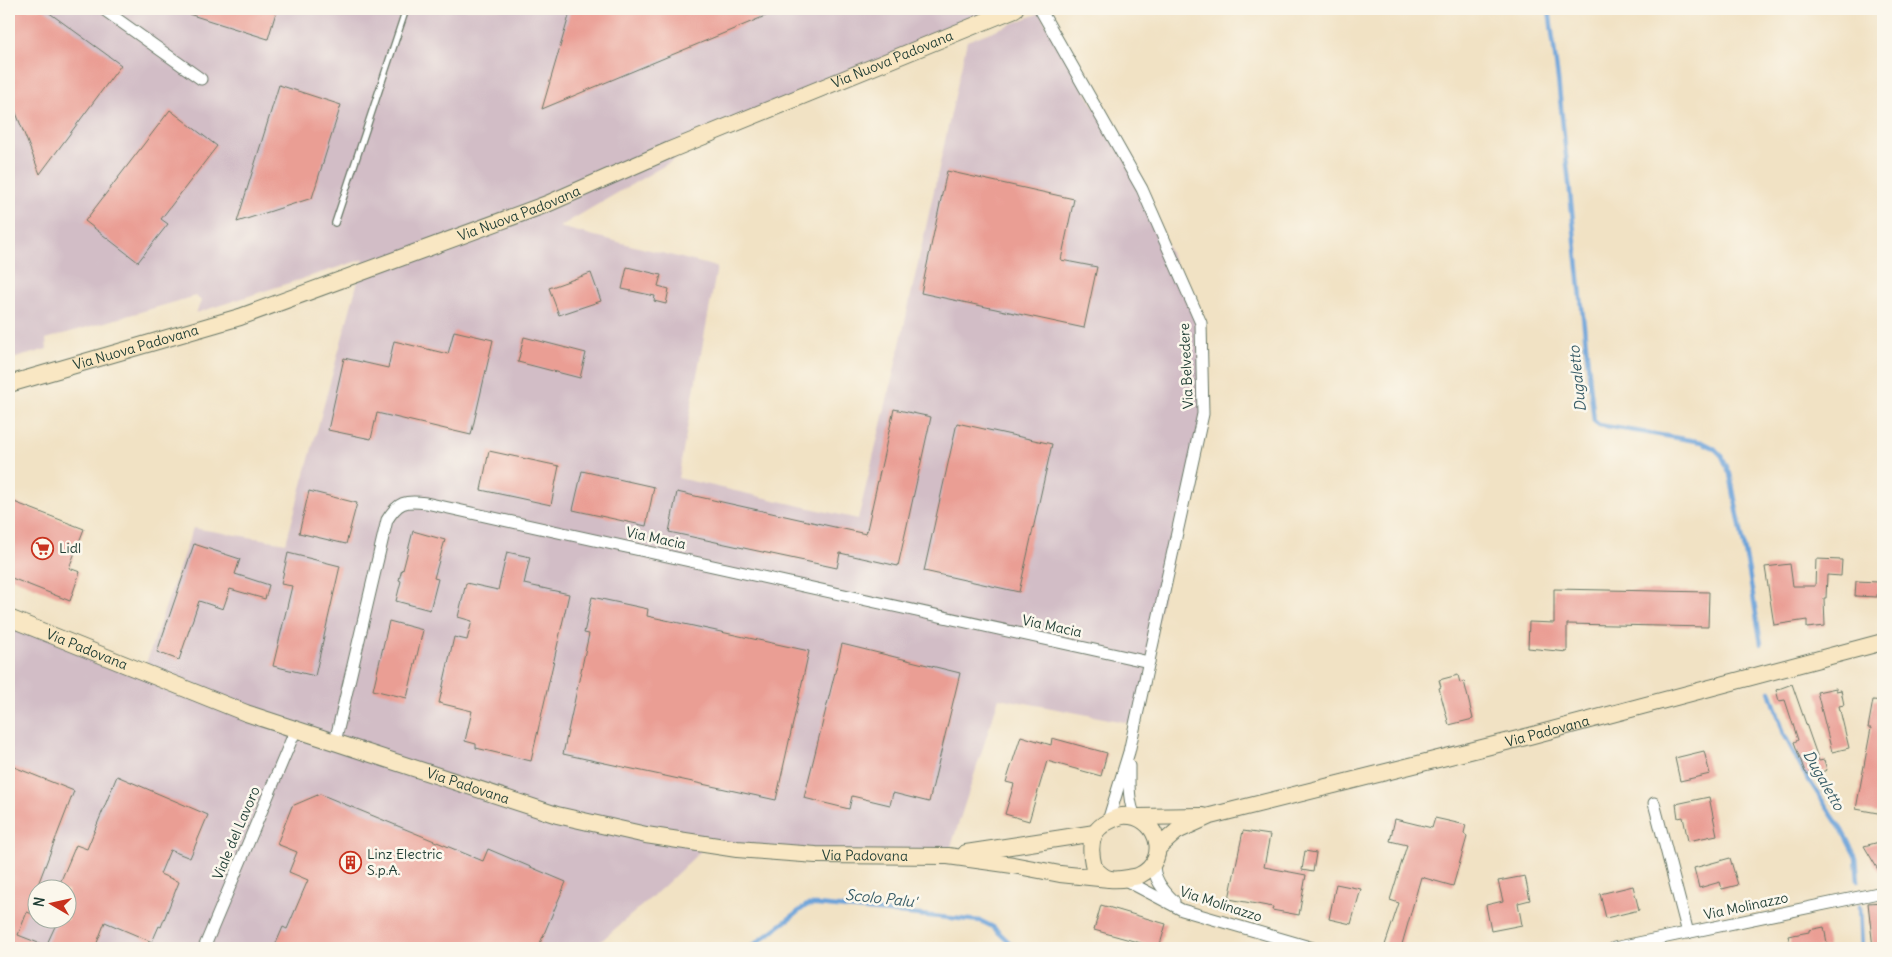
<svg xmlns="http://www.w3.org/2000/svg" width="1892" height="957" font-family="Delius,sans-serif">
<style>
.industrial{fill:#d2bdc6;fill-rule:evenodd}
.lines{fill:none;stroke-linecap:round;stroke-linejoin:round}
.stream{stroke:#6ba2d9;stroke-width:4.5}
.building{fill:#ea9e94}
.lane-casing{stroke:#687766;stroke-width:8}
.street-casing{stroke:#687766;stroke-width:13}
.secondary-casing{stroke:#687766;stroke-width:18}
.lane{stroke:#fff;stroke-width:5.5}
.street{stroke:#fff;stroke-width:11}
.secondary{stroke:#f9e7c3;stroke-width:16}
.labels{text-anchor:middle;dominant-baseline:central;stroke-width:5;stroke-linejoin:round;paint-order:stroke}
.street-label{font-size:14px;fill:#1f3d34;stroke:#fbf7ec}
.poi-label{font-size:14px;fill:#1f3d34;stroke:#fbf7ec;text-anchor:start}
.water-label{font-size:15px;font-style:italic;fill:#365b66;stroke:#fbf7ec}
</style>
<rect width="100%" height="100%" fill="#fbf7ec"/>
<filter id="ink" filterUnits="userSpaceOnUse"><feTurbulence type="fractalNoise" baseFrequency=".02" numOctaves="2"/><feDisplacementMap in="SourceGraphic" scale="10" xChannelSelector="R" yChannelSelector="G"/><feConvolveMatrix kernelMatrix="1 2 1 2 8 2 1 2 1" color-interpolation-filters="sRGB"/></filter>
<filter id="wash" filterUnits="userSpaceOnUse"><feTurbulence type="fractalNoise" baseFrequency=".0096" numOctaves="4" result="noise"/><feDisplacementMap in="SourceGraphic" scale="20" xChannelSelector="R" yChannelSelector="G"/><feGaussianBlur stdDeviation="1.12" result="paint"/><feColorMatrix in="noise" values="0 0 0 0 0 0 0 0 0 0 0 0 0 0 0 0 0 1.4 0 .05"/><feComposite in="paint" operator="in"/></filter>
<g filter="url(#wash)">
<rect width="100%" height="100%" fill="#f1e2c4"/>
<path class="industrial" d="M9 9H1013L739 122 559 227 717 267 678 478 858 519 895 367 967 41 1040 13 1142 189 1201 323 1203 414 1135 724 999 698 948 856 708 844 662 888 593 948H9V618L143 672 193 528 286 543 364 259 196 313 201 301 196 296 46 339 47 349 9 360ZM38 890H68V920H38Z"/>
<g class="lines">
<g class="stream">
<path d="M1549 9 1558 79 1594 421 1599 425 1702 442 1714 448 1722 456 1730 474 1749 572 1761 644"/>
<path d="M1770 691 1784 734 1803 771 1843 832 1856 857 1858 880"/>
<path d="M1860 906 1862 948"/>
<path d="M750 948 807 905H817L981 921 993 927 1015 948"/>
</g>
</g>
<g id="blocks">
<g class="building">
<path d="M13 9H44L121 65 40 174 9 95V14Z"/>
<path d="M179 9H277L268 39 179 11Z"/>
<path d="M571 9H782L542 109Z"/>
<path d="M279 85 341 105 312 198 237 222Z"/>
<path d="M170 110 217 146 161 219 168 224 138 262 85 221Z"/>
<path d="M947 171 1074 199 1061 260 1097 267 1084 328 921 293Z"/>
<path d="M627 267 661 275 658 286 669 289 666 304 654 301 655 296 622 289Z"/>
<path d="M591 273 601 301 559 315 549 288Z"/>
<path d="M454 331 493 340 471 435 377 413 371 439 328 430 344 358 388 368 394 341 448 354Z"/>
<path d="M524 337 586 353 580 378 518 362Z"/>
<path d="M894 409 931 417 898 566 840 553 837 568 669 532 677 492 866 534Z"/>
<path d="M957 423 1052 444 1019 592 924 571Z"/>
<path d="M489 451 559 466 551 505 481 490Z"/>
<path d="M582 471 654 487 646 526 573 510Z"/>
<path d="M309 491 357 503 346 544 299 533Z"/>
<path d="M9 500 84 529 69 568 80 572 70 601 9 577Z"/>
<path d="M413 531 445 540 434 578 438 579 430 610 396 601 401 581 399 580 402 569 403 570Z"/>
<path d="M194 544 240 559 235 574 269 585 265 599 230 589 223 609 199 601 179 660 157 652Z"/>
<path d="M507 552 530 557 524 584 569 594 531 761 476 748V744L465 741 472 711 439 703 454 637 467 640 472 621 458 617 466 583 498 590Z"/>
<path d="M288 553 340 566 315 676 273 666 292 586 281 584Z"/>
<path d="M1816 559 1842 560 1841 576 1827 575 1826 598H1824L1825 626 1807 628V620L1774 625 1765 567 1790 564 1793 586H1815Z"/>
<path d="M1856 581 1878 582 1877 597 1855 596Z"/>
<path d="M1554 589 1709 592 1708 627 1567 624V652L1528 648 1529 622 1554 623Z"/>
<path d="M592 597 648 609 647 616 809 651 776 800 563 754 589 634 584 633Z"/>
<path d="M389 621 423 630 407 698 373 690Z"/>
<path d="M842 644 960 673 929 802 893 793 890 805 852 796 849 809 804 798Z"/>
<path d="M1458 675 1460 683 1464 681 1473 719 1449 725 1439 688 1441 687 1439 680Z"/>
<path d="M1792 684 1819 761 1824 760 1827 770 1811 776 1805 772 1794 742 1798 740 1785 700 1779 701 1776 690Z"/>
<path d="M1836 688V691L1841 690 1844 705 1839 706 1849 748 1832 752 1817 692Z"/>
<path d="M1873 700 1883 701V814L1856 809 1871 728H1868Z"/>
<path d="M1021 736 1051 745 1052 738 1107 753 1101 776 1047 761 1029 821 1005 814 1014 784 1006 782Z"/>
<path d="M1704 751 1710 774 1680 781 1675 758Z"/>
<path d="M9 765 74 791 32 900 38 902V916L27 912 18 935 46 946 58 920H68V890H57L76 845 87 849 117 776 208 815 190 858 170 850 160 874 179 882 161 927 159 926 152 942 105 922 95 948H9Z"/>
<path d="M320 794 483 861 488 849 566 882 538 948H274L283 927 287 929 308 880 289 872 297 852 277 844 292 806Z"/>
<path d="M1709 797 1717 835 1688 841 1683 817 1678 818 1676 804Z"/>
<path d="M1435 818 1466 825 1464 833 1467 837 1453 886 1421 877 1401 948H1384L1399 903 1390 900 1407 845 1390 841 1395 819 1432 828Z"/>
<path d="M1243 831 1270 835 1264 867 1306 875 1299 915 1272 910 1273 907 1229 899Z"/>
<path d="M1883 841V878L1864 846Z"/>
<path d="M1305 851 1316 853 1313 872 1302 870Z"/>
<path d="M1730 858 1738 885 1722 889 1720 882 1699 888 1694 868Z"/>
<path d="M1525 876 1530 900 1518 903 1522 925 1491 931 1486 905 1503 901 1498 881Z"/>
<path d="M1336 884 1361 889 1351 924 1329 919Z"/>
<path d="M1633 886 1639 910 1606 918 1600 894Z"/>
<path d="M1883 902V948H1873L1868 903Z"/>
<path d="M1101 905 1166 924 1159 948 1094 930Z"/>
<path d="M1824 927 1828 948H1791L1788 936 1809 932V930Z"/>
</g>
</g>
</g>
<g filter="url(#ink)">
<use href="#blocks" fill-opacity="0" stroke="#687766" stroke-width="1"/>
<g class="lines">
<defs>
<path id="lane" d="M335 223 406 9"/>
<g id="street">
<path d="M103 9 201 79"/>
<path d="M1040 9 1142 189 1201 323 1203 414 1129 752 1108 821"/>
<path d="M335 742 387 520C398 502 405 500 426 503L1149 662"/>
<path d="M1129 766C1129 783 1128 801 1135 816"/>
<path d="M1654 803 1688 933"/>
<path d="M1154 862C1153 879 1163 890 1174 901"/>
<path d="M1123 879 1182 910 1313 948"/>
<path d="M204 948 296 729"/>
<path d="M1614 948 1883 892"/>
</g>
<g id="secondary">
<path id="s1" d="M9 384 240 317 547 204 670 150 1015 9"/>
<path id="s2" d="M9 618 246 713 557 815 646 835 737 849 816 855 948 856 1013 865 1060 874 1109 879"/>
<path d="M1122 816C1157 813 1172 859 1140 875 1137 877 1132 877 1129 878 1123 879 1116 880 1110 879 1104 878 1098 872 1094 868 1087 840 1092 825 1122 816Z"/>
<path d="M1137 817 1203 816"/>
<path id="s3" d="M1159 847 1177 831 1210 816 1518 739 1883 642"/>
<path d="M966 853 1095 833"/>
</g>
</defs>
<use href="#lane" class="lane-casing"/>
<use href="#street" class="street-casing"/>
<use href="#secondary" class="secondary-casing"/>
<use href="#lane" class="lane"/>
<use href="#street" class="street"/>
<use href="#secondary" class="secondary"/>
</g>
</g>
<defs>
<symbol id="supermarket-ring" viewBox="-11 -11 22 22"><circle r="9.5" fill="#fbf7ec" stroke="#c8321e" stroke-width="1.5"/><path d="M-6-5.5h2.5l.6 2H6L4.5 2H-2.5L-4.4-4H-6ZM-1.5 3.2a1.3 1.3 0 1 0 .1 0ZM3 3.2a1.3 1.3 0 1 0 .1 0Z" fill="#c8321e"/></symbol>
<symbol id="building-ring" viewBox="-11 -11 22 22"><circle r="9.5" fill="#fbf7ec" stroke="#c8321e" stroke-width="1.5"/><path d="M-4-6H4V6H1V3H-1V6H-4ZM-2.5-4.3h1.7v1.8h-1.7ZM.8-4.3h1.7v1.8H.8ZM-2.5-1h1.7V.8h-1.7ZM.8-1h1.7V.8H.8Z" fill="#c8321e"/></symbol>
</defs>
<g fill-rule="evenodd">
<use href="#supermarket-ring" x="30" y="536" width="25" height="25"/>
<use href="#building-ring" x="338" y="850" width="25" height="25"/>
</g>
<g class="labels">
<g class="street-label">
<text stroke="none"><textPath href="#s1" startOffset="942">Via Nuova Padovana</textPath></text>
<text stroke="none"><textPath href="#s1" startOffset="538">Via Nuova Padovana</textPath></text>
<text stroke="none"><textPath href="#s1" startOffset="132">Via Nuova Padovana</textPath></text>
<text transform="translate(1186 366) rotate(-93)">Via Belvedere</text>
<text transform="translate(656 538) rotate(12)">Via Macia</text>
<text transform="translate(1052 626) rotate(12)">Via Macia</text>
<text stroke="none"><textPath href="#s2" startOffset="84">Via Padovana</textPath></text>
<text stroke="none"><textPath href="#s3" startOffset="408">Via Padovana</textPath></text>
<text stroke="none"><textPath href="#s2" startOffset="489">Via Padovana</textPath></text>
<text transform="translate(236 833) rotate(-67)">Viale del Lavoro</text>
<text stroke="none"><textPath href="#s2" startOffset="894">Via Padovana</textPath></text>
<text transform="translate(1221 904) rotate(18)">Via Molinazzo</text>
<text transform="translate(1746 906) rotate(-12)">Via Molinazzo</text>
</g>
<g class="poi-label">
<text x="59" y="548">Lidl</text>
<text x="367" y="854">Linz Electric<tspan x="367" dy="16">S.p.A.</tspan></text>
</g>
<g class="water-label">
<text transform="translate(1577 379) rotate(-96)">Dugaletto</text>
<text transform="translate(1824 780) rotate(60)">Dugaletto</text>
<text transform="translate(881 898) rotate(6)">Scolo Palu'</text>
</g>
</g>
<rect width="1892" height="957" fill="none" stroke="#fbf7ec" stroke-width="30"/>
<g transform="translate(52 904) rotate(279)"><circle r="24" fill="#fbf7ec" stroke="#a3ada2"/>
<path d="M0-4L9 19L0 12L-9 19Z" fill="#c8321e"/>
<text y="-8" font-size="14" font-weight="bold" text-anchor="middle" fill="#1f3d34">N</text>
</g>
</svg>
